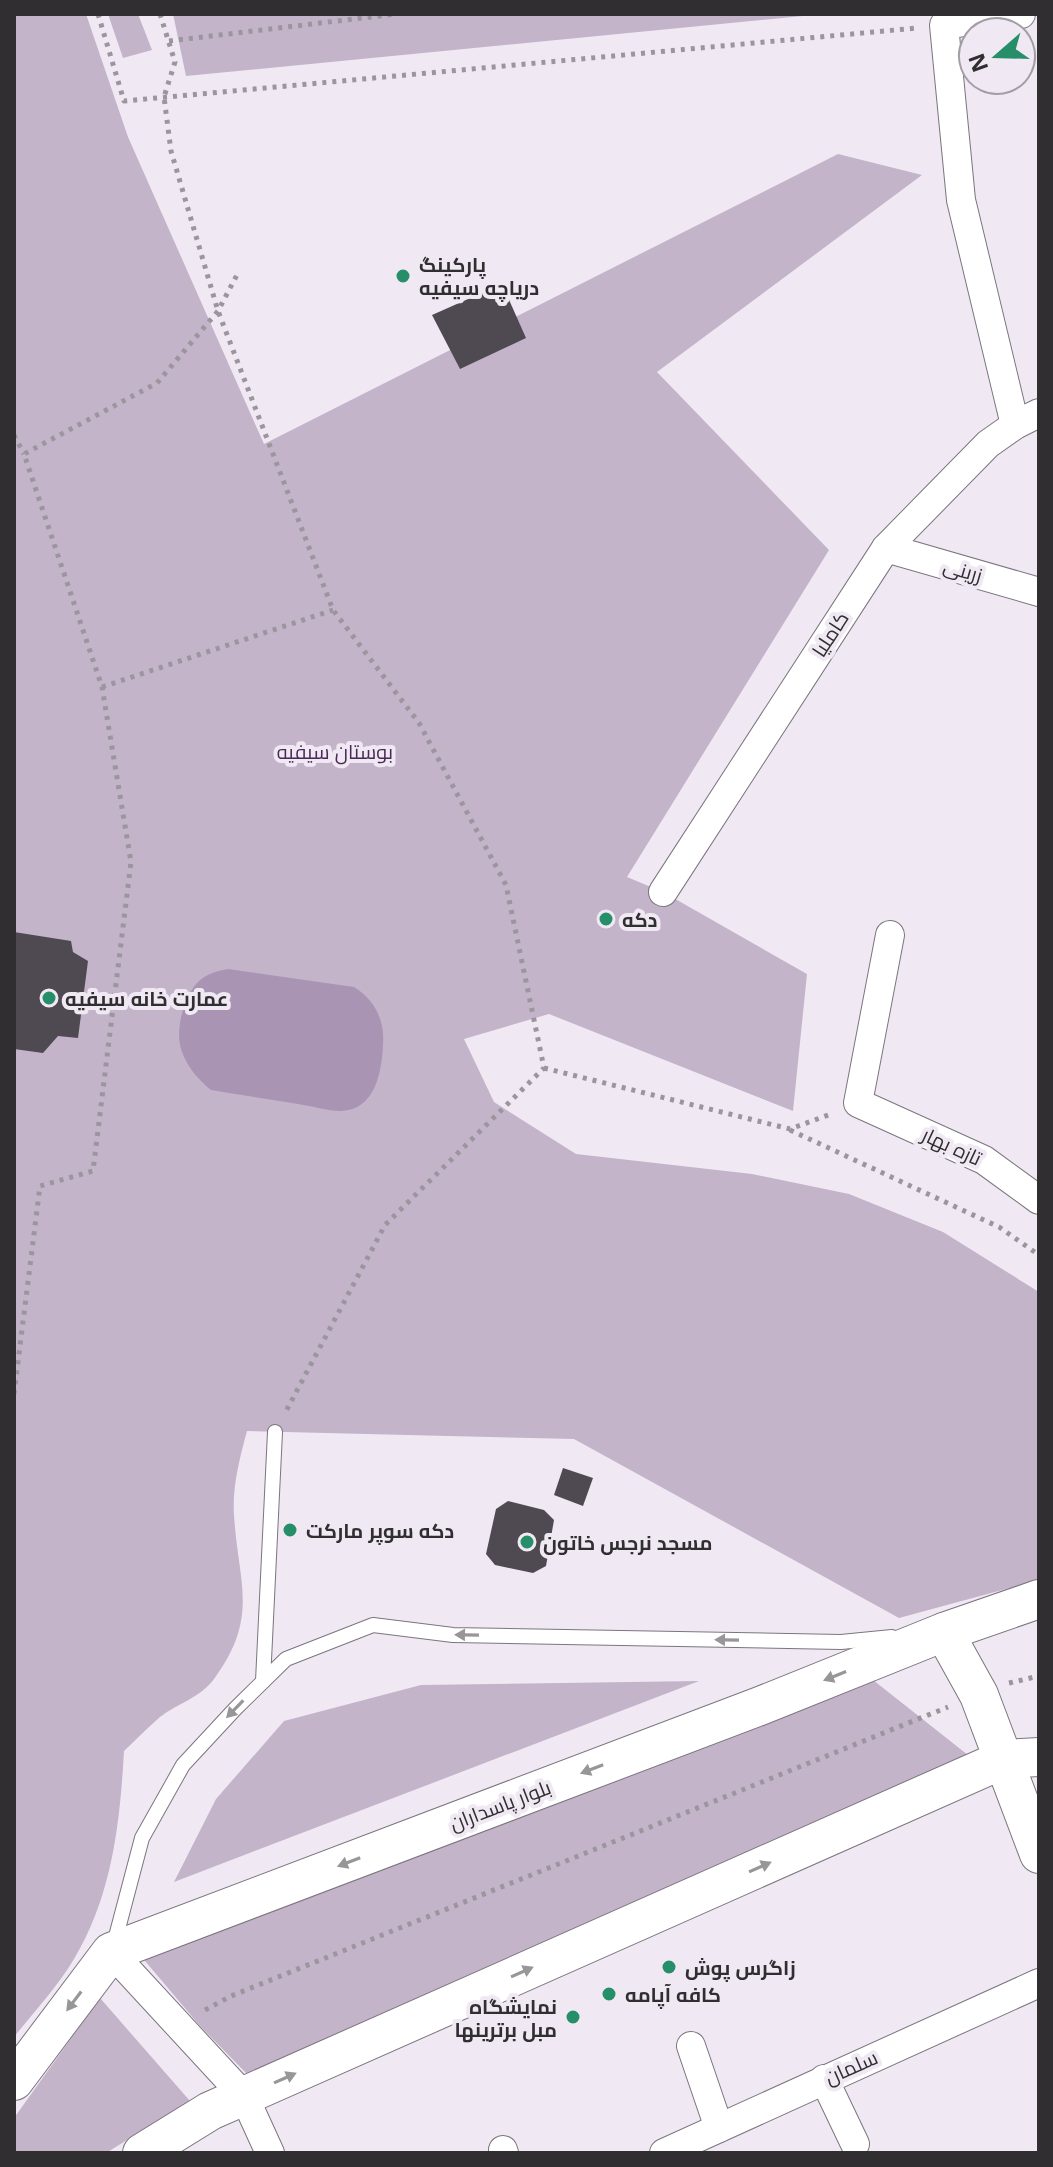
<svg xmlns="http://www.w3.org/2000/svg" width="1053" height="2167" font-family="'Open Sans',Cairo,sans-serif">
<style>
.green{fill:#c3b4ca}
.water{fill:#aa94b4}
.building{fill:#4f4a52}
.lines{fill:none;stroke-linecap:round;stroke-linejoin:round}
.lane-casing{stroke:#7b757e;stroke-width:16}
.street-casing{stroke:#7b757e;stroke-width:30}
.secondary-casing{stroke:#7b757e;stroke-width:40}
.path{stroke:#9b969d;stroke-width:5;stroke-dasharray:4 6;stroke-linecap:butt}
.lane{stroke:#fff;stroke-width:14}
.street{stroke:#fff;stroke-width:28}
.secondary{stroke:#fff;stroke-width:38}
.oneway{fill:#989698}
.poi-dot{fill:#278e6a;stroke:#f0e9f3;stroke-width:3}
.labels{text-anchor:middle;dominant-baseline:central;stroke-width:8;stroke-linejoin:round;paint-order:stroke}
.poi-label{font-size:20px;font-weight:bold;fill:#302e31;stroke:#f0e9f3;text-anchor:start}
.street-label{font-size:20px;fill:#302e31;stroke:#f0e9f3}
.park-label{font-size:20px;fill:#492a56;stroke:#f0e9f3}
</style>
<rect width="100%" height="100%" fill="#f0e9f3"/>
<g class="green">
<path d="M14 14H86L128 137 264 444 838 154 922 175 657 372 829 550 627 877 663 892 807 974 793 1111 549 1014 464 1039 494 1102 576 1154 752 1174 849 1194 943 1232 1039 1292V1580L899 1618 574 1439 247 1431C240 1457 232 1487 234 1515 238 1582 260 1617 214 1679 201 1697 177 1704 160 1717 147 1728 136 1740 124 1751 120 1823 112 1896 74 1959 58 1986 34 2012 14 2037Z"/>
<path d="M108 14H138L152 50 123 58Z"/>
<path d="M173 14H823L186 76Z"/>
<path d="M873 1680 973 1759 247 2074 200 2026 140 1955Z"/>
<path d="M699 1681 174 1882 216 1799 284 1721 421 1685Z"/>
<path d="M100 1998 190 2101 106 2153H14V2118Z"/>
</g>
<path class="water" d="M228 969 354 987C374 999 385 1020 383 1044 382 1070 376 1110 341 1111 327 1111 312 1106 298 1104 269 1099 240 1095 211 1090 197 1079 184 1063 180 1045 176 1026 185 994 199 981 208 973 218 971 228 969Z"/>
<g class="building">
<path d="M502 284 526 338 460 369 432 315Z"/>
<path d="M14 932 71 941 73 952 88 961 78 1038 58 1036 43 1053 14 1049Z"/>
<path d="M563 1468 593 1478 583 1506 554 1495Z"/>
<path d="M508 1501 544 1510 554 1520 546 1566 533 1573 495 1565 486 1554 496 1509Z"/>
</g>
<g class="lines">
<defs>
<g id="lane">
<path d="M263 1681 275 1432"/>
<path d="M114 1944 142 1838 183 1765 235 1709 286 1659 373 1625 453 1635 841 1642 892 1637"/>
</g>
<g id="street">
<path d="M1015 425 961 200 944 25 1021 14"/>
<path d="M886 548 1039 592"/>
<path d="M663 892 886 548 988 444 1015 425 1039 413"/>
<path d="M890 935 858 1103 984 1160 1039 1200"/>
<path d="M111 1952 244 2096 270 2153"/>
<path d="M691 2046 719 2128"/>
<path d="M824 2079 855 2144"/>
<path d="M503 2150 504 2153"/>
<path d="M664 2153 1039 1983"/>
</g>
<g id="secondary">
<path d="M944 1632 979 1695 1039 1854"/>
<path d="M14 2081 111 1952 760 1706 944 1632 1039 1599"/>
<path d="M142 2153 210 2111 1004 1759 1039 1757"/>
</g>
</defs>
<use href="#lane" class="lane-casing"/>
<use href="#street" class="street-casing"/>
<use href="#secondary" class="secondary-casing"/>
<g class="path">
<path d="M98 14 124 101 917 28"/>
<path d="M160 14 175 62 164 97 171 151 218 311 333 610 419 723 506 885 544 1068 385 1225 285 1413"/>
<path d="M169 41 396 14"/>
<path d="M14 435 24 454"/>
<path d="M102 687 333 610"/>
<path d="M544 1068 790 1129 831 1114"/>
<path d="M790 1130 999 1227 1039 1255"/>
<path d="M14 1394 40 1186 93 1171 131 862 102 687 24 454 157 383 218 311 239 271"/>
<path d="M1009 1683 1039 1676"/>
<path d="M205 2010 231 1996 948 1707"/>
</g>
<use href="#lane" class="lane"/>
<use href="#street" class="street"/>
<use href="#secondary" class="secondary"/>
</g>
<defs><path id="oneway-solid" d="M-6-.8H1V-3.2L6.5 0L1 3.2V.8H-6Z" transform="scale(2)"/></defs>
<g class="oneway">
<use href="#oneway-solid" transform="translate(467 1635) rotate(-179)"/>
<use href="#oneway-solid" transform="translate(727 1640) rotate(-179)"/>
<use href="#oneway-solid" transform="translate(835 1676) rotate(158)"/>
<use href="#oneway-solid" transform="translate(235 1709) rotate(134)"/>
<use href="#oneway-solid" transform="translate(592 1769) rotate(159)"/>
<use href="#oneway-solid" transform="translate(349 1862) rotate(159)"/>
<use href="#oneway-solid" transform="translate(760 1867) rotate(-24)"/>
<use href="#oneway-solid" transform="translate(522 1972) rotate(-24)"/>
<use href="#oneway-solid" transform="translate(74 2001) rotate(127)"/>
<use href="#oneway-solid" transform="translate(285 2078) rotate(-24)"/>
</g>
<g class="poi-dot">
<circle cx="403" cy="276" r="8"/>
<circle cx="606" cy="919" r="8"/>
<circle cx="49" cy="998" r="8"/>
<circle cx="290" cy="1530" r="8"/>
<circle cx="527" cy="1542" r="8"/>
<circle cx="669" cy="1967" r="8"/>
<circle cx="609" cy="1994" r="8"/>
<circle cx="573" cy="2017" r="8"/>
</g>
<g class="labels">
<g class="poi-label">
<text x="419" y="264">پارکینگ<tspan x="419" dy="23">دریاچه سیفیه</tspan></text>
<text x="622" y="919">دکه</text>
<text x="65" y="998">عمارت خانه سیفیه</text>
<text x="306" y="1530">دکه سوپر مارکت</text>
<text x="543" y="1542">مسجد نرجس خاتون</text>
<text x="685" y="1967">زاگرس پوش</text>
<text x="625" y="1994">کافه آپامه</text>
<text x="557" y="2006" text-anchor="end">نمایشگاه<tspan x="557" dy="23">مبل برترینها</tspan></text>
</g>
<g class="street-label">
<text transform="translate(963 570) rotate(16)">زرینی</text>
<text transform="translate(830 634) rotate(-57)">کاملیا</text>
<text transform="translate(952 1146) rotate(25)">تازه بهار</text>
<text transform="translate(500 1805) rotate(-21)">بلوار پاسداران</text>
<text transform="translate(851 2067) rotate(-24)">سلمان</text>
</g>
<g class="park-label">
<text x="335" y="751">بوستان سیفیه</text>
</g>
</g>
<rect width="1053" height="2167" fill="none" stroke="#302e31" stroke-width="32"/>
<g transform="translate(997 56) rotate(250)"><circle r="38" fill="#f0e9f3" stroke="#a39ea5" stroke-width="2"/>
<path d="M0-6L14 30L0 20L-14 30Z" fill="#278e6a"/>
<text y="-12" font-size="22" font-weight="bold" text-anchor="middle" fill="#302e31">N</text>
</g>
</svg>
